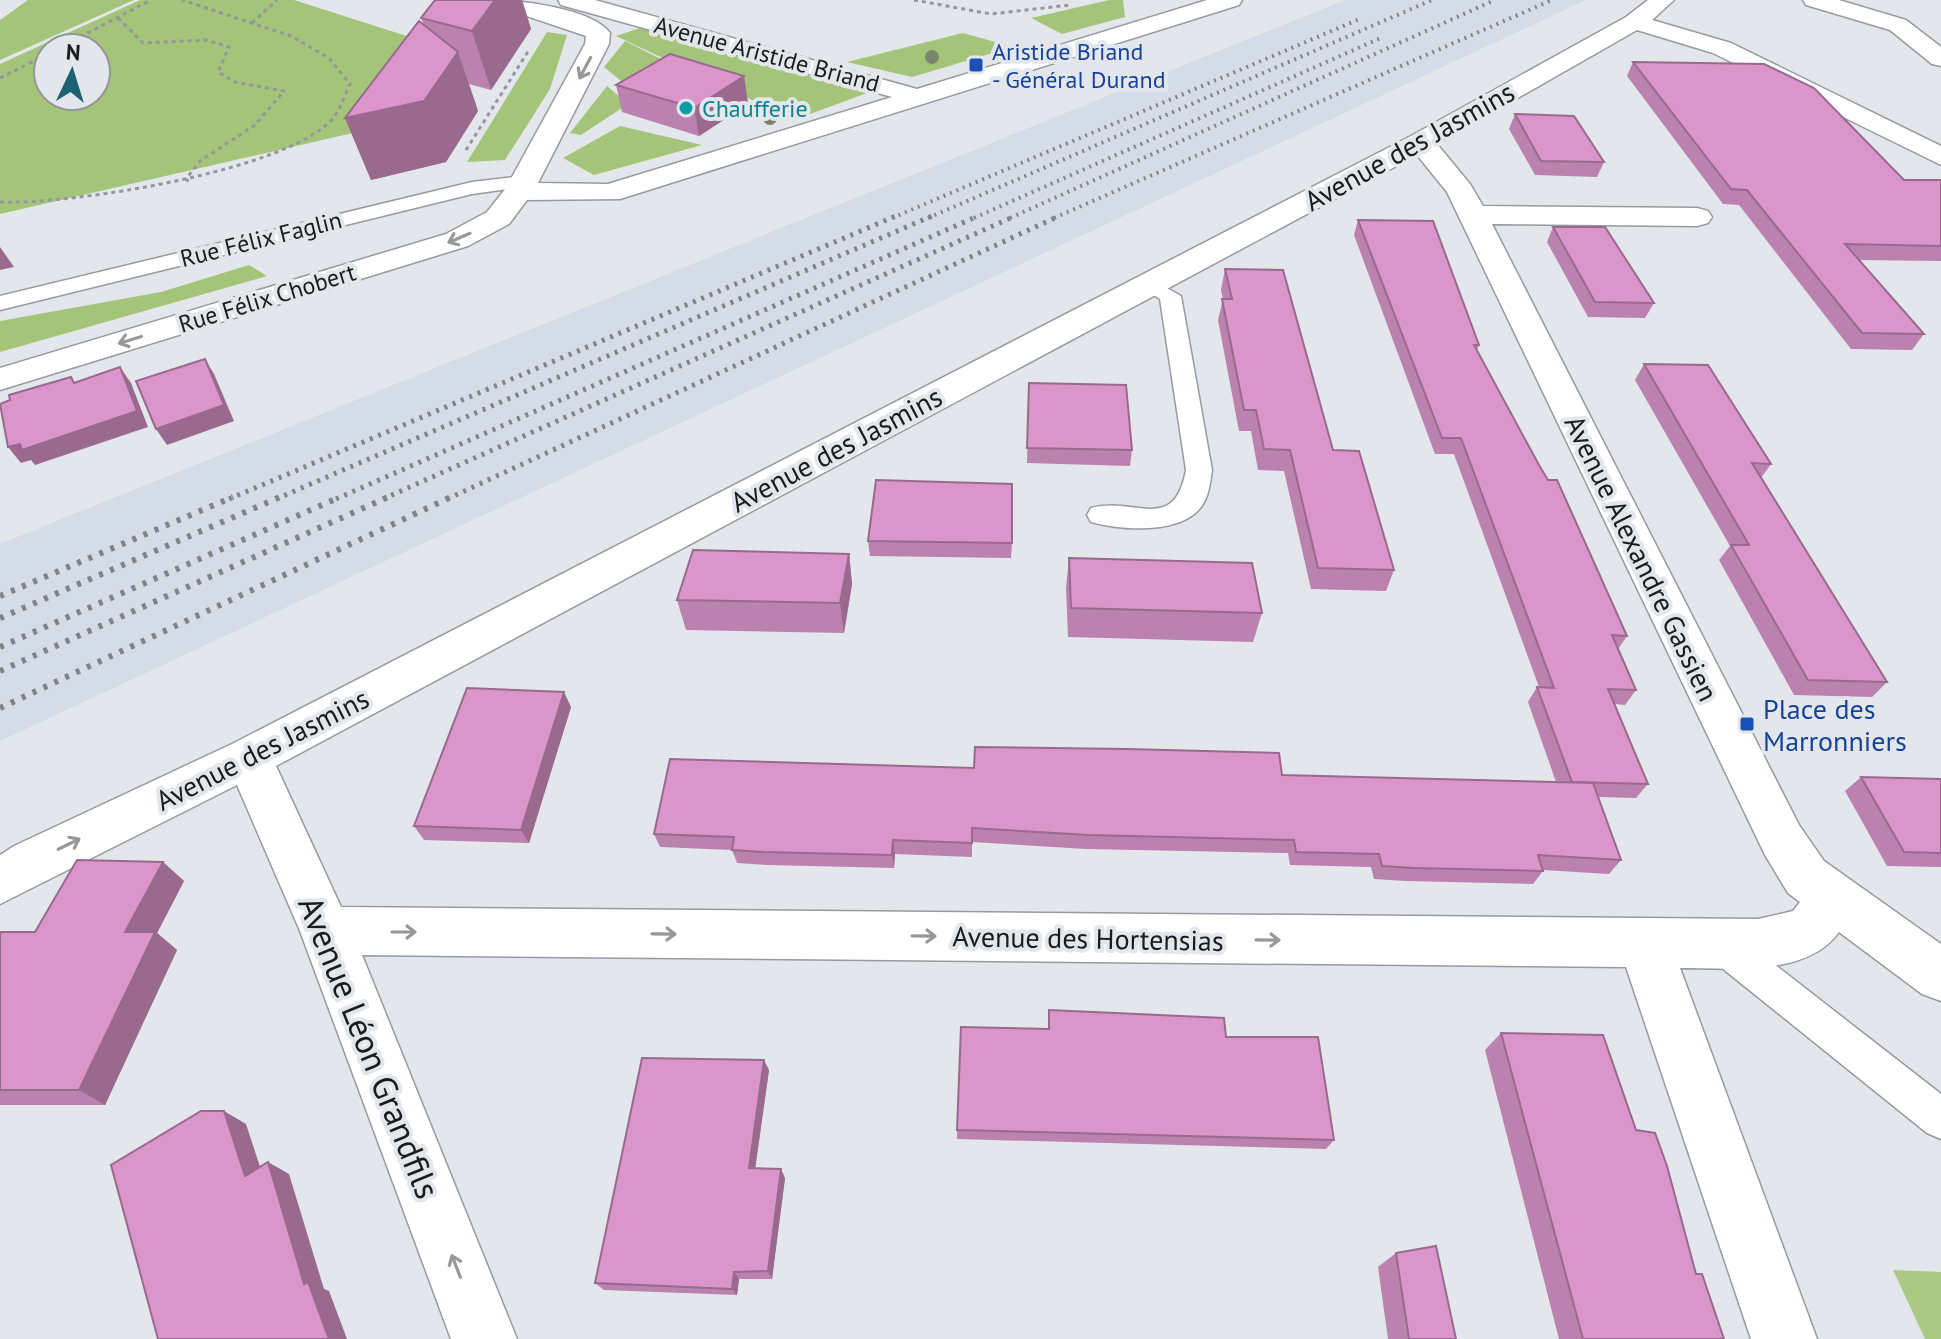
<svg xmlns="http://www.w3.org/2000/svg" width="1941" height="1339" font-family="'PT Sans',sans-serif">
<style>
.built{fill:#d3dce7}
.green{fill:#abc985}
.forest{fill:#a4c579;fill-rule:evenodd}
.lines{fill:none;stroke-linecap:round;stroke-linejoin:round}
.lane-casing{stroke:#979a9f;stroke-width:3}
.street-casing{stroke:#979a9f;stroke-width:3}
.path{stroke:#94979b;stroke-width:3;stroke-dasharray:4 4;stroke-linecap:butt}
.lane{fill:#fff;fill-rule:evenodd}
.street{fill:#fff;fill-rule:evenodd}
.rail-far2{stroke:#818487;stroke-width:4;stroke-dasharray:2 5;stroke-linecap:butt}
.rail-far1{stroke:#818487;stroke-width:5;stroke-dasharray:3 6;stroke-linecap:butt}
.rail{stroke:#818487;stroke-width:6;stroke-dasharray:4 8;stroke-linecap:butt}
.tree{fill:#7a866a}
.wall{fill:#bb81af}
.shaded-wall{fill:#99698e}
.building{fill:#da96cb;stroke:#99698e;stroke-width:2}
.oneway{stroke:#989899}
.transit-dot{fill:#1a4fb4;stroke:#e3e7ec;stroke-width:3}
.culture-dot{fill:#0f9aa8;stroke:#e3e7ec;stroke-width:3}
.labels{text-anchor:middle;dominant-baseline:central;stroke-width:8;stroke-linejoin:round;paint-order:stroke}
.far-transit-label{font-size:24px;fill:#164399;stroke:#e3e7ec;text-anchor:start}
.far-street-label{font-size:24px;fill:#1a1b1d;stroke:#e3e7ec}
.far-culture-label{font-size:24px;fill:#0d838f;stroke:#e3e7ec;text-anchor:start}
.street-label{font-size:28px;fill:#1a1b1d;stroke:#e3e7ec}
.transit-label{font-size:28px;fill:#164399;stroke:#e3e7ec;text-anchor:start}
.near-street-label{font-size:34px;fill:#1a1b1d;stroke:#e3e7ec}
</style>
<rect width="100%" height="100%" fill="#e3e7ec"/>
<path class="built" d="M1345 0H1586L0 741V544Z"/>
<path class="green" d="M1893 1270 1941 1272V1339H1925Z"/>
<g class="forest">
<path d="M28 0H134L0 60V20Z"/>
<path d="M140 0H294L441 47 392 124 0 214V64ZM48 48H96V96H48Z"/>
<path d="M1109 0H1123L1125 17 1062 34 1031 18Z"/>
<path d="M643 27 867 93 794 120 616 36Z"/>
<path d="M547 32 567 35 550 89 505 160 467 162Z"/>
<path d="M963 33 1013 47 912 77 847 62Z"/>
<path d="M625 41 687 72 638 95 604 67Z"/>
<path d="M607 86 628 104 581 135 570 133Z"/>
<path d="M620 126 702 145 594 175 563 158Z"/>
<path d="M249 265 267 276 0 352V321L161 292Z"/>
</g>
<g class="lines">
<defs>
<g id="lane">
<path d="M524 176 531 178 534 182 531 186 472 194 0 310V296L472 182Z"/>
<path d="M1149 278 1181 296 1212 470C1210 483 1209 496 1201 507 1180 535 1120 530 1091 522L1087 515 1091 508C1134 496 1174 535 1186 470L1160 299 1138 285Z"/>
<path d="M1720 927 1733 932 1941 1094V1139L1927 1133 1707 956 1702 944 1707 932Z"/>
</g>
<g id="street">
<path d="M491 0C519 0 592 8 610 33L609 44 538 183 608 184 892 97 561 5 558 0H595L917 89 1207 0H1242L1239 5 620 199 527 200 509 224 468 246 0 390V368L446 234 487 212 506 188 585 44 586 36 494 5Z"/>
<path d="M1648 0H1674L1652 20 1731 43 1941 146V165L1713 53 1637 30 1437 144 1470 184 1483 206 1697 208 1708 211 1712 217 1708 223 1697 226 1492 224 1799 825 1824 861 1941 944V1001L1922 994 1839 932C1807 977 1730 968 1680 968L1817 1339H1751L1626 967 362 955 517 1339H451L300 931 237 785 0 904V855L14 846 232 744 1411 136 1626 17ZM1417 155 1447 192 1458 215 1765 855 1788 893 1800 902 1793 911 1758 919 341 907 276 766Z"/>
<path d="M1803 0H1839L1906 20 1941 47V66L1932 64 1890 30 1806 5Z"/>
</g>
</defs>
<use href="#lane" class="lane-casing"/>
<use href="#street" class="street-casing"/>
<g class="path">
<path d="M914 0 991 14 1070 5"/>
<path d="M118 18 143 43 206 40 229 47 218 72 235 82 284 91 255 125 200 161 186 179 191 184"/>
<path d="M252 23 277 0"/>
<path d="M59 48 151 0"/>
<path d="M0 78 48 54"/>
<path d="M466 150 529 50"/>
<path d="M0 202C68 205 291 171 334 117 341 108 345 94 350 84L329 58 291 36 182 0"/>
</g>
<use href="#lane" class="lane"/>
<use href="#street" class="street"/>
<g class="rail-far2">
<path d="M892 218 1362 18"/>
<path d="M928 218 1432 0"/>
<path d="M974 218 1383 37"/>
<path d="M1010 218 1495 0"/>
<path d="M1054 218 1552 0"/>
</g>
<g class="rail-far1">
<path d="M229 499 896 216"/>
<path d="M276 499 932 216"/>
<path d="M336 499 978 216"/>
<path d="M383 499 1015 216"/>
<path d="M447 499 1059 216"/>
</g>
<g class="rail">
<path d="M0 596 233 497"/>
<path d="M0 618 280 497"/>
<path d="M0 647 340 497"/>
<path d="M0 671 388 497"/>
<path d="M0 708 451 497"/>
</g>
</g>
<g class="tree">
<circle cx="932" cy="57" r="7"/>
<circle cx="770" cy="118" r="7"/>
</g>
<g class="wall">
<path d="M435 0H522L531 29 491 90 469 84 478 111 446 162 371 180 345 118 424 25 421 18Z"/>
<path d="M1633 62 1904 180H1941V261L1859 260 1924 334 1912 350 1851 349 1739 205 1723 204 1627 76Z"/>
<path d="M744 76 748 104 699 136 622 112 616 85Z"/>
<path d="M1515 114 1604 162 1597 177 1535 175 1509 129Z"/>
<path d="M1358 220 1479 345 1477 350 1627 636 1618 649 1636 690 1625 705 1615 704 1648 784 1636 798 1598 797 1621 860 1609 874 1543 870V871L1533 884 1406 881 1374 879 1371 867 1290 865 1288 853 1086 849 972 842V857L895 854 894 868 767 865 737 863 732 850 660 847 654 834 974 768 1556 782 1528 702 1537 687H1539L1454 454H1435L1354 235Z"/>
<path d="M1553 227 1654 303 1645 318 1588 317 1547 242Z"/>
<path d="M1225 269 1333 450 1394 570 1386 591 1311 589 1284 471 1258 470 1251 431H1239L1218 320 1223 299 1221 290Z"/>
<path d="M1644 364 1771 464 1761 478 1887 682 1872 697 1794 695 1719 560 1730 546 1635 380Z"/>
<path d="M1029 383 1132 450 1130 466 1027 463Z"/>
<path d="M868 541 1012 543 1011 558 870 556Z"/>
<path d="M849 554 852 584 844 633 686 630 677 600Z"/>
<path d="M1069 558 1262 613 1253 642 1068 637 1066 588Z"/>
<path d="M571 707 529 843 424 840 414 826Z"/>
<path d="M1861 777 1941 779V867L1887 866 1845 791Z"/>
<path d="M163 862 184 881 157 933 177 950 105 1105H0V934L35 932Z"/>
<path d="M1049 1010 1226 1037 1334 1140 1326 1149 957 1139V1130L1048 1029Z"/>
<path d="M1501 1033 1636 1130 1724 1339H1559L1485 1050Z"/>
<path d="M769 1070 755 1168 785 1178 772 1279H739L737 1295 604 1290 595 1283Z"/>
<path d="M1396 1253 1456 1339H1388L1378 1267Z"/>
</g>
<g class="shaded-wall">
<path d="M495 0H522L531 29 491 90 472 31Z"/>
<path d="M458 52 478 111 446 162 371 180 345 118Z"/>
<path d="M744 76 748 104 699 136 694 108Z"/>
<path d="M0 247 14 267 0 270Z"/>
<path d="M205 359 214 374 234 421 167 445 156 429Z"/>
<path d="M120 367 131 383 148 427 35 465 31 460 21 463 8 447Z"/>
<path d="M849 554 852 584 844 633 840 603Z"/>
<path d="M564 692 571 707 529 843 521 830Z"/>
<path d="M893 840 895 854 894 868 892 855Z"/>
<path d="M163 862 184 881 157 933 177 950 105 1105 79 1090 125 932Z"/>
<path d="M764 1060 769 1070 754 1177 749 1168Z"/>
<path d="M224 1111 246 1124 267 1188 245 1176Z"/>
<path d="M268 1162 289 1174 324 1289 329 1291 347 1339H329L304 1284Z"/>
<path d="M781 1169 785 1178 772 1279 768 1271Z"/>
<path d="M734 1272 739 1279 737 1295 732 1289Z"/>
</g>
<g class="building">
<path d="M435 0H495L472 31 421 18Z"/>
<path d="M419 21 458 52 424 101 345 118Z"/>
<path d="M670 54 744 76 694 108 616 85Z"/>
<path d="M1633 62 1764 64 1814 88 1904 180H1941V246L1845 244 1924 334 1862 333 1747 190 1731 189Z"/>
<path d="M1515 114 1574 116 1604 162 1541 161Z"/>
<path d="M1358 220 1433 221 1479 345H1474L1539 465 1548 480H1557L1627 636 1612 635 1636 690 1608 689 1648 784 1572 782 1537 687 1554 688 1461 438H1442Z"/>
<path d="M1553 227H1605L1654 303 1595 302Z"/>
<path d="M1225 269 1283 270 1333 450 1359 451 1394 570 1318 568 1290 450 1264 449 1256 410H1244L1222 299H1232Z"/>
<path d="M205 359 224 405 156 429 136 381Z"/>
<path d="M1644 364 1708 365 1771 464 1752 463 1887 682 1808 680 1731 545H1749Z"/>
<path d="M120 367 137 411 22 450 20 444 8 447 0 404 10 400 9 395 71 377 74 383Z"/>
<path d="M1029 383 1126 385 1132 450 1027 448Z"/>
<path d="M876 480 1012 484V543L868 541Z"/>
<path d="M693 550 849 554 840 603 677 600Z"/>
<path d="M1069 558 1252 563 1262 613 1071 608Z"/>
<path d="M467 688 564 692 521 830 414 826Z"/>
<path d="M975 747 1127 749 1279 753 1282 775 1593 783 1621 860 1538 855 1543 871 1414 868 1382 866 1379 854 1296 852 1294 840 1088 835 972 828V843L893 840 892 855 763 852 732 850 734 837 654 834 670 759 974 768Z"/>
<path d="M1861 777 1941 779V853L1904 852Z"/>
<path d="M77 860 163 862 125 932H155L79 1090H0V934L1 932H35Z"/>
<path d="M1049 1010 1224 1018 1226 1037H1318L1334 1140 957 1130 961 1027 1049 1029Z"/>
<path d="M1501 1033 1603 1035 1636 1130 1655 1133 1667 1166 1696 1274H1702L1724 1339H1583Z"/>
<path d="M642 1058 764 1060 749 1168 781 1169 768 1271 734 1272 732 1289 595 1283Z"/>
<path d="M201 1111H224L245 1176 268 1162 304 1284 308 1282 329 1339H158L111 1165Z"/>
<path d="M1436 1246 1456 1339H1409L1396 1253Z"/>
</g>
<defs><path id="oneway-shaft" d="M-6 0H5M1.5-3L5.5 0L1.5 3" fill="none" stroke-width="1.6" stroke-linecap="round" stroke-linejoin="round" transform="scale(2)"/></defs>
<g class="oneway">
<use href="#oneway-shaft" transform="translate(585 68) rotate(118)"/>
<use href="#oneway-shaft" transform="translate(459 238) rotate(157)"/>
<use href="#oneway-shaft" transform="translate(130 340) rotate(163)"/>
<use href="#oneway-shaft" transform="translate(69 844) rotate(-26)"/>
<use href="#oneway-shaft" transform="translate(404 932)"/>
<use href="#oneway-shaft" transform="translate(664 934) rotate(1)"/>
<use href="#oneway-shaft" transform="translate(924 936) rotate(1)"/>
<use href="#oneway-shaft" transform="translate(1268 940) rotate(1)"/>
<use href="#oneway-shaft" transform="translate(456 1266) rotate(-111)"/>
</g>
<g class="transit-dot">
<rect x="968" y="57" width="16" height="16" rx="4"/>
<rect x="1739" y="716" width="16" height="16" rx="4"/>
</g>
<circle class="culture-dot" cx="686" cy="108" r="8"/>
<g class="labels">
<g class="far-transit-label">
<text x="992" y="51">Aristide Briand<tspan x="992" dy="28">- Général Durand</tspan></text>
</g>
<g class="far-street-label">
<text transform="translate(767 54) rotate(15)">Avenue Aristide Briand</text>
<text transform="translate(261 239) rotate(-14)">Rue Félix Faglin</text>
<text transform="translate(267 298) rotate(-17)">Rue Félix Chobert</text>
</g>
<g class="far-culture-label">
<text x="702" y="108">Chaufferie</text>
</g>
<g class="street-label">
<text transform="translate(1409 146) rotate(-29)">Avenue des Jasmins</text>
<text transform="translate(836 449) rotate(-28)">Avenue des Jasmins</text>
<text transform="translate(1642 558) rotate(64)">Avenue Alexandre Gassien</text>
<text transform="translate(262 749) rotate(-27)">Avenue des Jasmins</text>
<text transform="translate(1088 938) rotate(1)">Avenue des Hortensias</text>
</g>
<g class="transit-label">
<text x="1763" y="708">Place des<tspan x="1763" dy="32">Marronniers</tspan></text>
</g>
<g class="near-street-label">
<text transform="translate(370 1047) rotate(68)">Avenue Léon Grandfils</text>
</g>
</g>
<g transform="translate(72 72) rotate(4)"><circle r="38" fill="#e3e7ec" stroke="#939599" stroke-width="2"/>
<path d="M0-6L14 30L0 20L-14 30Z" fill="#1d6274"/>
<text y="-12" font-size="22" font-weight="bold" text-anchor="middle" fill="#1a1b1d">N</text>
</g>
</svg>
